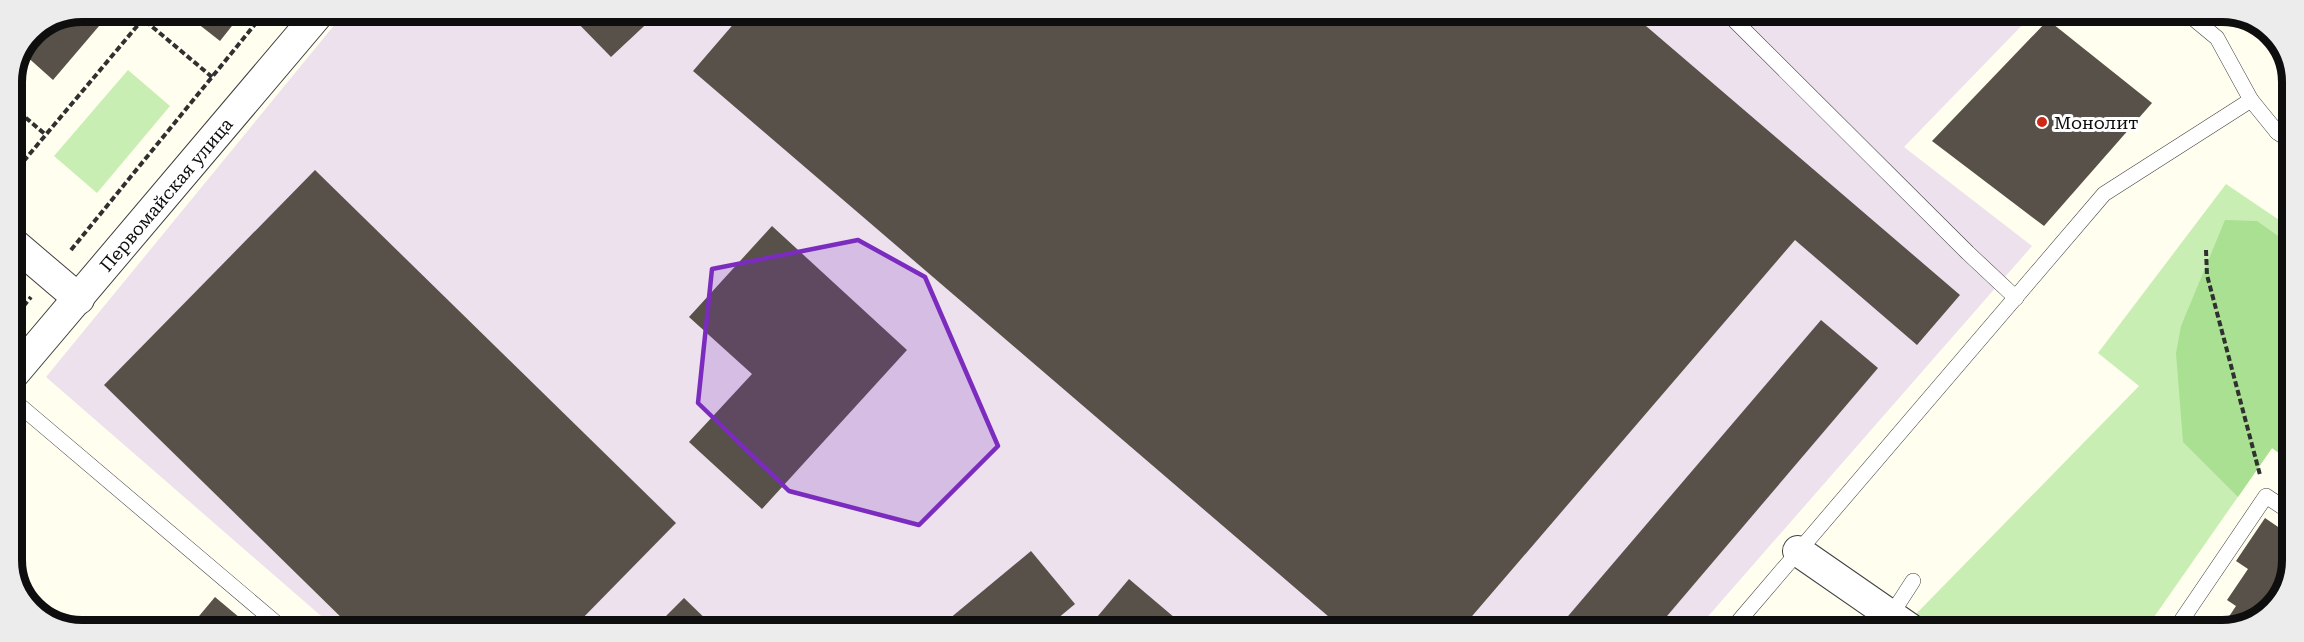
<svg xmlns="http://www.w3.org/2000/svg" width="2304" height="642" font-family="'Roboto Serif',serif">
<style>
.industrial{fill:#ede1ed}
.green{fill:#c9eeb4}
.forest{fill:#a9e091}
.building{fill:#585149}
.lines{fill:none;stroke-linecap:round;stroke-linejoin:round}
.lane-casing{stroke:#414141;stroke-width:16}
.street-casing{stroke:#414141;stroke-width:32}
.path{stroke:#303030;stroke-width:4;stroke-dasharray:6 3;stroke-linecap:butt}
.lane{stroke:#fff;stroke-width:15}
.street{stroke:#fff;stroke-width:30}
.marked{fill:#7b2cbf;fill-opacity:0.2;stroke:#7b2cbf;stroke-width:4.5;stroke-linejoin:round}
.poi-dot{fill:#cc2917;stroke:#fff;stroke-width:2}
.labels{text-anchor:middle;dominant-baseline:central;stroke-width:6;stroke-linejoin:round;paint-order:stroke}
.poi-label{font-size:18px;fill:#0e0e0e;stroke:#fff;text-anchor:start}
.street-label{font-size:18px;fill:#0e0e0e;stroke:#fff}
.rim{fill:none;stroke:#0e0e0e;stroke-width:8}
</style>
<rect width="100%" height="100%" fill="#fffeef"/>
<path class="industrial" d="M345 12 2033 14 1904 147 2032 246 1697 629 335 628 46 377Z"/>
<g class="green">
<path d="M128 70 170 106 97 193 54 156Z"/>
<path d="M2226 184 2291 228 2290 461 2272 448 2145 630H1937L1915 615 2139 386 2098 353Z"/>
</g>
<path class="forest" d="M2225 220 2257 221 2291 245 2290 461 2272 448 2238 497 2183 442 2176 353 2181 326Z"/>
<g class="building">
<path d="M82 12H111L53 80 24 54 33 32Z"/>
<path d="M183 12H243L220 41Z"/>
<path d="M568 13H658L611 57Z"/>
<path d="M743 13 1632 14 1960 295 1917 345 1795 240 1461 629H1343L693 71Z"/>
<path d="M2048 20 2152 103 2044 226 1932 141Z"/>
<path d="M315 170 676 523 573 628H352L104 385Z"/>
<path d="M772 226 907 350 762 509 689 442 752 374 689 317Z"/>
<path d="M12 262 24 272 12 286Z"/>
<path d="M1821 320 1878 368 1656 629H1557Z"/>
<path d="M2265 518 2290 535V578L2265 615 2220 630 2236 606 2227 600 2248 569 2236 561Z"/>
<path d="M1031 551 1075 604 1045 629H937Z"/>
<path d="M1129 579 1188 629H1087Z"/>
<path d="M215 597 252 628H189Z"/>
<path d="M684 598 715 628H654Z"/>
</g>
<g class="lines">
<defs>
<g id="lane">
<path d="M1728 14 1968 253 2016 298"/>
<path d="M2251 100 2277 132 2292 117"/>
<path d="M2277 132 2292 142"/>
<path d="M12 399 282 628"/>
<path d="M1891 615 1913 581"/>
<path d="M1732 629 2104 194 2251 100 2217 38 2188 14"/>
<path d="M2175 630 2266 496 2290 512"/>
</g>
<g id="street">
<path d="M12 242 79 299"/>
<path id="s1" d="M12 376 320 12"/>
<path d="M1798 551 1912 630"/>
</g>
</defs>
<use href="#lane" class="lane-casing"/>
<use href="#street" class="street-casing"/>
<g class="path">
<path d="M140 12 143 19"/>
<path d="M12 106 46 135"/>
<path d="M12 175 143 19 212 77"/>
<path d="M71 250 265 12"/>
<path d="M2206 250 2207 275 2260 475"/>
<path d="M12 320 31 297"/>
</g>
<use href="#lane" class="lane"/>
<use href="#street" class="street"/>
</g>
<path class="marked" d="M858 240 925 277 998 446 919 525 789 491 698 403 712 269Z"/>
<circle class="poi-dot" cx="2042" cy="122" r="6"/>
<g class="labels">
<g class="poi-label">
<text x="2054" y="122">Монолит</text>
</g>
<g class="street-label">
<text stroke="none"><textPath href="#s1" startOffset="238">Первомайская улица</textPath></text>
</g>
</g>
<path d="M0 0H2304V642H0ZM82 22H2222A60 60 0 0 1 2282 82V560A60 60 0 0 1 2222 620H82A60 60 0 0 1 22 560V82A60 60 0 0 1 82 22Z" fill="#ececec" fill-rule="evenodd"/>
<path class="rim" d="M82 22H2222A60 60 0 0 1 2282 82V560A60 60 0 0 1 2222 620H82A60 60 0 0 1 22 560V82A60 60 0 0 1 82 22Z"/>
</svg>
